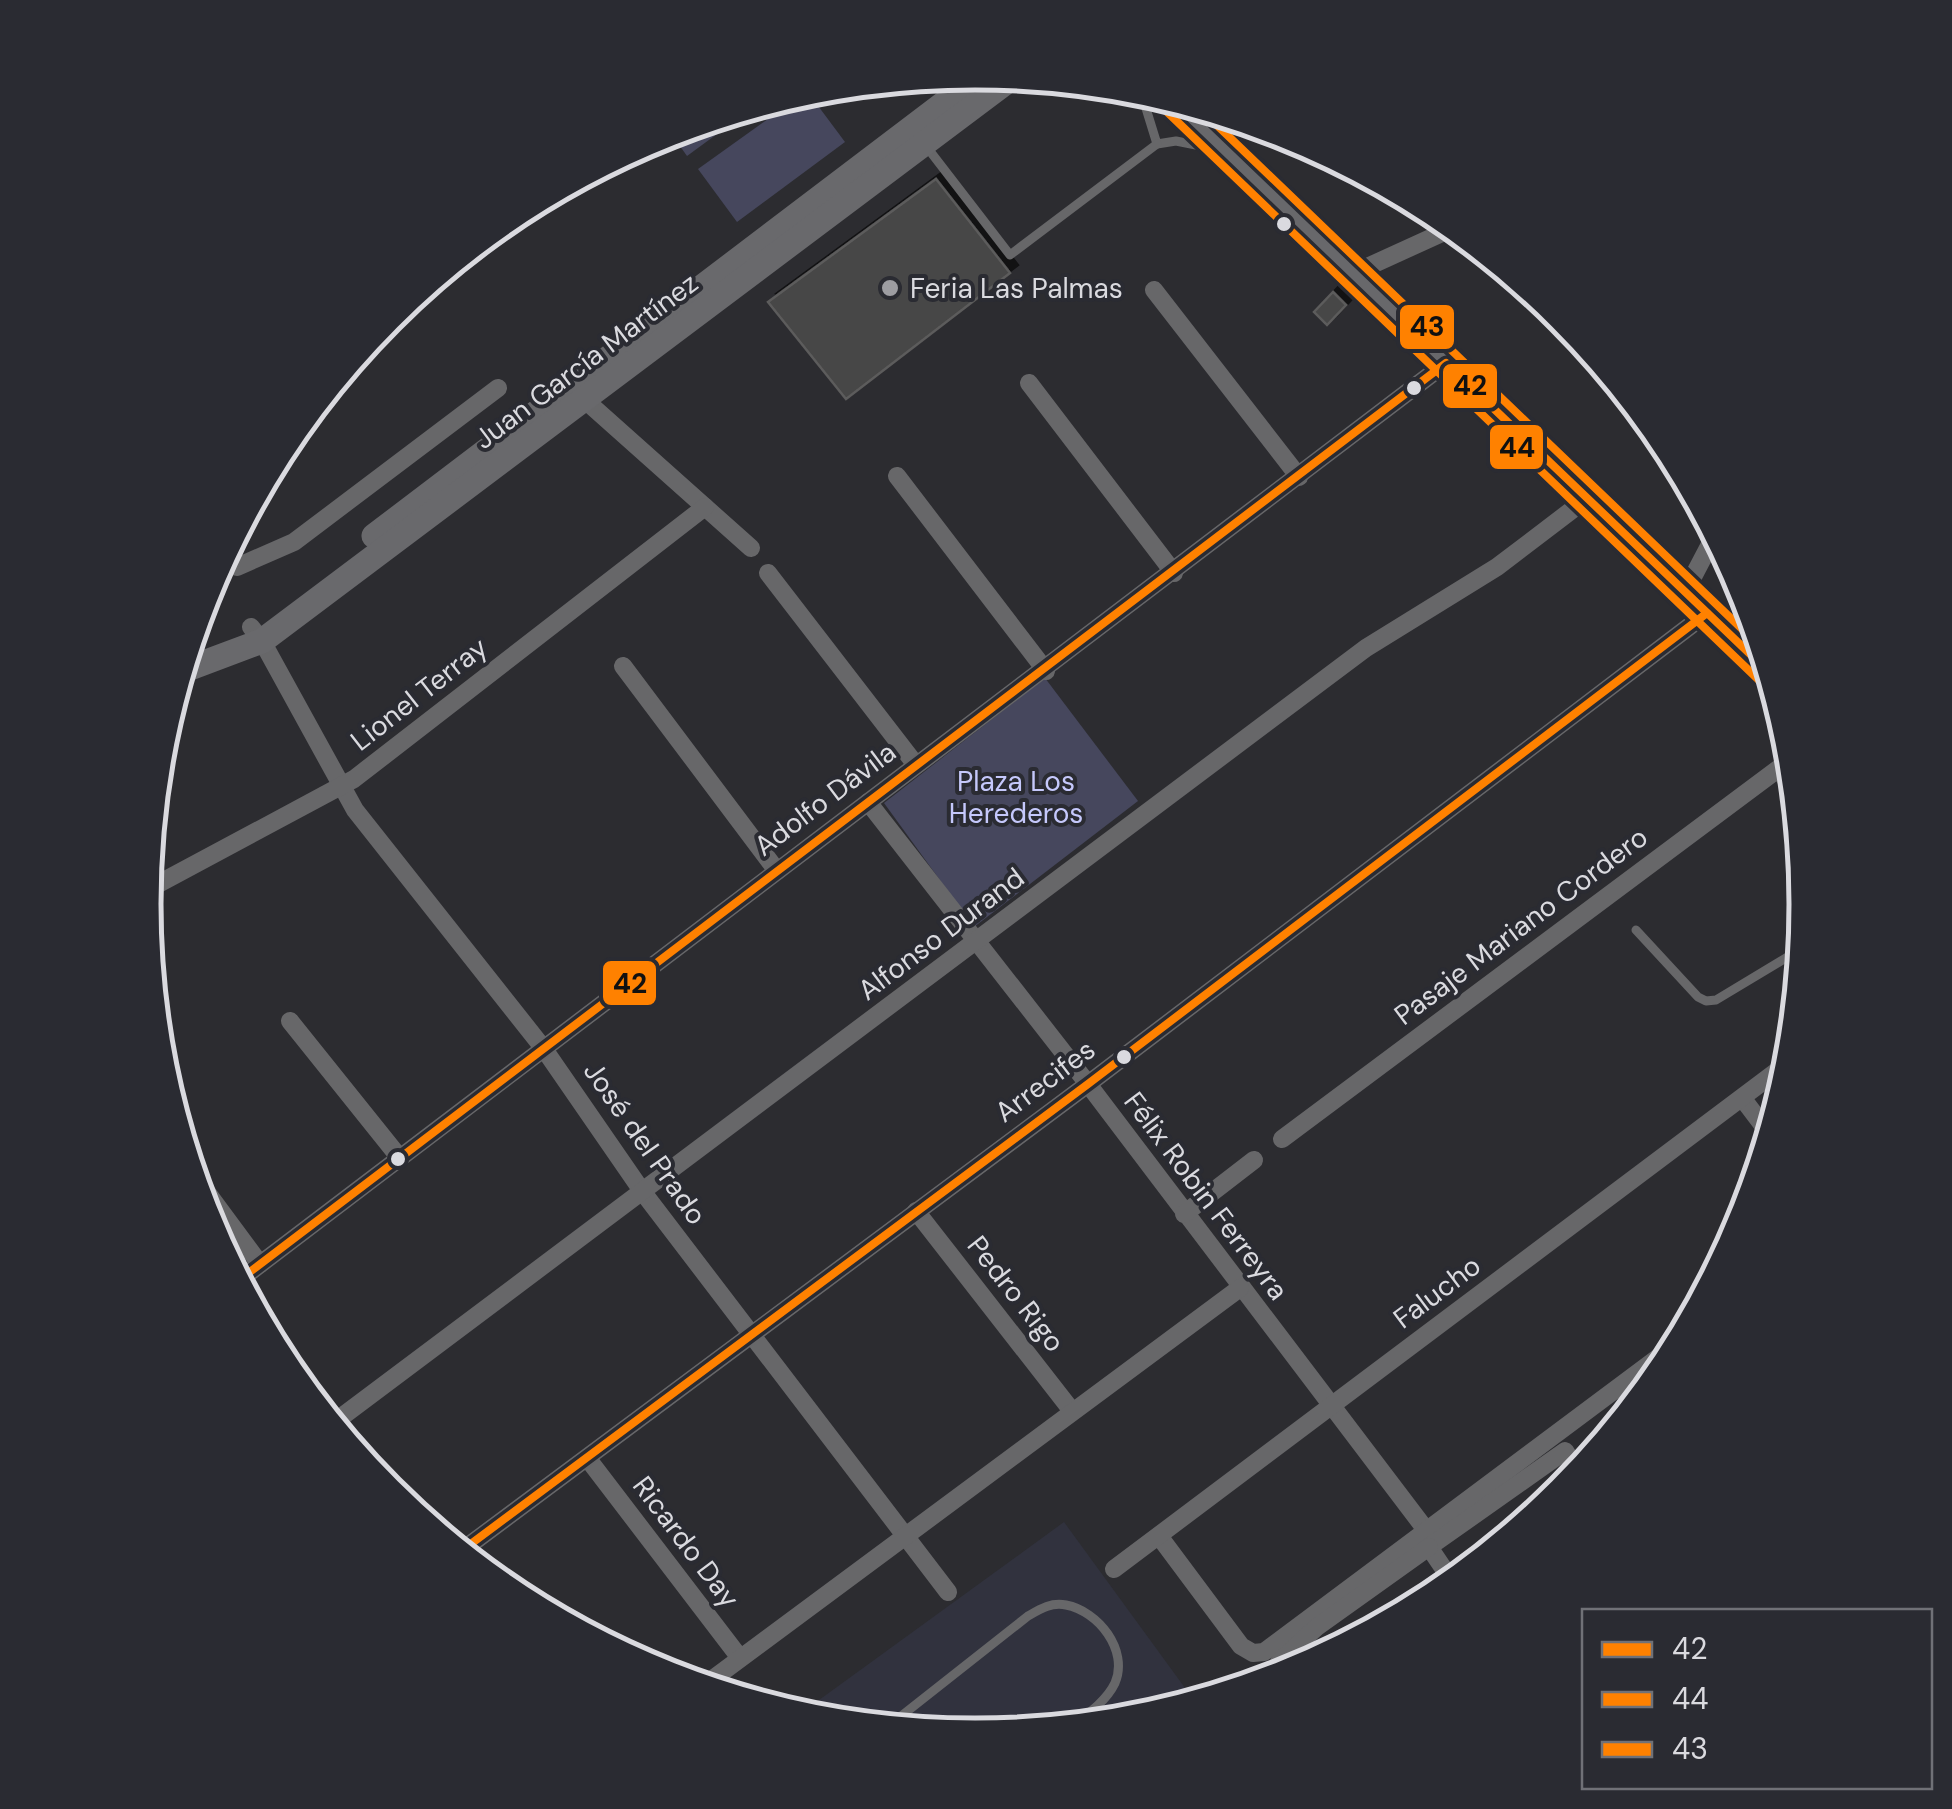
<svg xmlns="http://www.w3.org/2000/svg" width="1952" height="1809" font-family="'DM Sans',sans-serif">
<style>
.built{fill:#31323e}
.green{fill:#46475d}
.building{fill:#464646;stroke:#5c5b5b;stroke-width:2.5;filter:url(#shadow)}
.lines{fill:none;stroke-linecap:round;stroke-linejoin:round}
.service{stroke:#676769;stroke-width:9}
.minor{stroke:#676769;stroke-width:18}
.secondary{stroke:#69696c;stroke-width:25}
.primary{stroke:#68686b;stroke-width:28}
.bus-1-casing{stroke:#2a2b32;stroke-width:15}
.bus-2-casing{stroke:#2a2b32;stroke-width:15}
.bus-3-casing{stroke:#2a2b32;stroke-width:15}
.bus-1{stroke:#ff8100;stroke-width:8}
.bus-2{stroke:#ff8100;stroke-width:8}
.bus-3{stroke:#ff8100;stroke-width:8}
.bus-dot{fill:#dadadf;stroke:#2a2b32;stroke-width:4}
.poi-dot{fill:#9d9da2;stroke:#2a2b32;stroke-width:4}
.labels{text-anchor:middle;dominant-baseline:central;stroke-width:8;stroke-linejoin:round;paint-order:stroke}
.poi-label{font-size:28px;fill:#dadadf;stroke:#2a2b32;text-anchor:start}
.street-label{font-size:28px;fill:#dadadf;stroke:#2a2b32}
.park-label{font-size:28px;fill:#c5c8fb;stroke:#2a2b32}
.rim{fill:none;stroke:#dadadf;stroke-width:5}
.line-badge{stroke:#2a2b32;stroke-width:4}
.pale-badge-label{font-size:28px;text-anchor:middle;font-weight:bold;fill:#111}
</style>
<defs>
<filter id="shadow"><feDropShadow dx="8" dy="-8" stdDeviation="0" flood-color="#0009"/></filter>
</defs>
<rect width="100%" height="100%" fill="#2c2c30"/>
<path class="built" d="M1064 1522 1196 1703 1138 1721 975 1736 813 1720 797 1716Z"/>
<g class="green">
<path d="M807 91 845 142 737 222 698 169Z"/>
<path d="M754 107 687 156 670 132Z"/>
<path d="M1045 678 1138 801 974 927 884 803Z"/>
</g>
<g class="building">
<path d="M936 179 1010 273 846 399 768 302Z"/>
<path d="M1333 292 1346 305 1327 325 1314 312Z"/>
</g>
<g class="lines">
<g class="service">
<path d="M1140 89 1157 144 1176 141 1211 148"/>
<path d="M926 146 1010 255 1157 144"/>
<path d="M1776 772 1798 808"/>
<path d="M1636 930 1698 997 1706 1001 1716 1000 1804 947"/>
<path d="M886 1728 1028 1616C1040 1609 1051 1602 1066 1605 1098 1611 1129 1650 1115 1683 1106 1702 1086 1715 1070 1727"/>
</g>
<g class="minor">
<path d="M1354 273 1455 227"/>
<path d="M1154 290 1299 477"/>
<path d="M1029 383 1174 573"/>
<path d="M585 400 751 548"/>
<path d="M897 476 1046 671"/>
<path d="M223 557 228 564 237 567 294 542 498 388"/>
<path d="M768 573 916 765"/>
<path d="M1685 592 1716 533"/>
<path d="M251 627 262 641 355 810 544 1049 642 1191 948 1592"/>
<path d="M623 666 777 871"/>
<path d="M868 802 1088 1084 1426 1530"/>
<path d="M145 891 354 779 705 507"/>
<path d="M290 1021 399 1157"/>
<path d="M1743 1099 1771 1136"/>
<path d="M1282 1139 1794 757"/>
<path d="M192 1172 260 1264"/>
<path d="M916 1211 1072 1411"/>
<path d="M1184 1214 1254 1160"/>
<path d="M238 1281 1446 363"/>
<path d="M332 1424 1366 648 1497 567 1589 497"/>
<path d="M588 1459 740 1658"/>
<path d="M1159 1536 1241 1646 1253 1653 1264 1652 1683 1339"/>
<path d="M460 1552 1088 1084 1707 613"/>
<path d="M1114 1569 1793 1059"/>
<path d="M1454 1584 1429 1547 1565 1451 1580 1474"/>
<path d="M1274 1679 1279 1662 1317 1627 1429 1547"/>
<path d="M702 1687 1240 1288"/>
</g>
<g class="secondary">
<path d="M374 536 984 73"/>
<path d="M182 671 262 641 1014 76"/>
</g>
<path class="primary" d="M1171 98 1772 675"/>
<defs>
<g id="bus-1">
<path d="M238 1281 1446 363 1771 674"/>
<path d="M460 1552 1088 1084 1707 613"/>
</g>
<path id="bus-2" d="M1162 107 1763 684"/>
<path id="bus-3" d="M1198 107 1764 650"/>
</defs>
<use href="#bus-1" class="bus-1-casing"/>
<use href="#bus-2" class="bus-2-casing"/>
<use href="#bus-3" class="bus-3-casing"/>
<use href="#bus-1" class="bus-1"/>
<use href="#bus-2" class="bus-2"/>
<use href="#bus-3" class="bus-3"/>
</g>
<g class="bus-dot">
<circle cx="1284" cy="224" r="9"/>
<circle cx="1414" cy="388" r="9"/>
<circle cx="1124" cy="1057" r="9"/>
<circle cx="398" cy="1159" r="9"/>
</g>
<circle class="poi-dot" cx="890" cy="288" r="10"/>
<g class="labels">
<g class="poi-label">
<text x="910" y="288">Feria Las Palmas</text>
</g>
<g class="street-label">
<text transform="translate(586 361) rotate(-37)">Juan García Martínez</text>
<text transform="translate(419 694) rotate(-38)">Lionel Terray</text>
<text transform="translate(825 799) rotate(-37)">Adolfo Dávila</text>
<text transform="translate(1521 926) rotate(-37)">Pasaje Mariano Cordero</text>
<text transform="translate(941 934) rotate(-37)">Alfonso Durand</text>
<text transform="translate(1045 1081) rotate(-37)">Arrecifes</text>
<text transform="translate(645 1143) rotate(55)">José del Prado</text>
<text transform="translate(1206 1196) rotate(53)">Félix Robin Ferreyra</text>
<text transform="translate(1437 1292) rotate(-37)">Falucho</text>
<text transform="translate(1016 1294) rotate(52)">Pedro Rigo</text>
<text transform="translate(686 1542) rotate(53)">Ricardo Day</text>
</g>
<g class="park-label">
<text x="1016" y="781">Plaza Los<tspan x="1016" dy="32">Herederos</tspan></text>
</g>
</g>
<path d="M0 0H1952V1809H0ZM161 904a814 814 0 1 1 1628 0a814 814 0 1 1-1628 0Z" fill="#2a2b32" fill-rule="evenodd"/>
<path class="rim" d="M161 904a814 814 0 1 1 1628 0a814 814 0 1 1-1628 0Z"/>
<g class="line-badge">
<rect x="1398" y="303" width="58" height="48" rx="10" fill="#ff8100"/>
<rect x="1441" y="362" width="58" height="48" rx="10" fill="#ff8100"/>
<rect x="1488" y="423" width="57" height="48" rx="10" fill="#ff8100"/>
<rect x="601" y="959" width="57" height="48" rx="10" fill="#ff8100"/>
</g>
<g class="pale-badge-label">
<text x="1427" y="336">43</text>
<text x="1470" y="395">42</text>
<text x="1517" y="457">44</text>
<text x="630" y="993">42</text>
</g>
<rect x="1582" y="1609" width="350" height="180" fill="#2a2b32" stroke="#707177" stroke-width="2.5"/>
<rect x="1602" y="1642" width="50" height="15" fill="#ff8100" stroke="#707177" stroke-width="2.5"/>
<text x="1672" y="1659" font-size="30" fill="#dadadf">42</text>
<rect x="1602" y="1692" width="50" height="15" fill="#ff8100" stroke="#707177" stroke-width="2.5"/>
<text x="1672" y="1709" font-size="30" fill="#dadadf">44</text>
<rect x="1602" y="1742" width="50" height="15" fill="#ff8100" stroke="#707177" stroke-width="2.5"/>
<text x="1672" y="1759" font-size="30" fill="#dadadf">43</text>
</svg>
